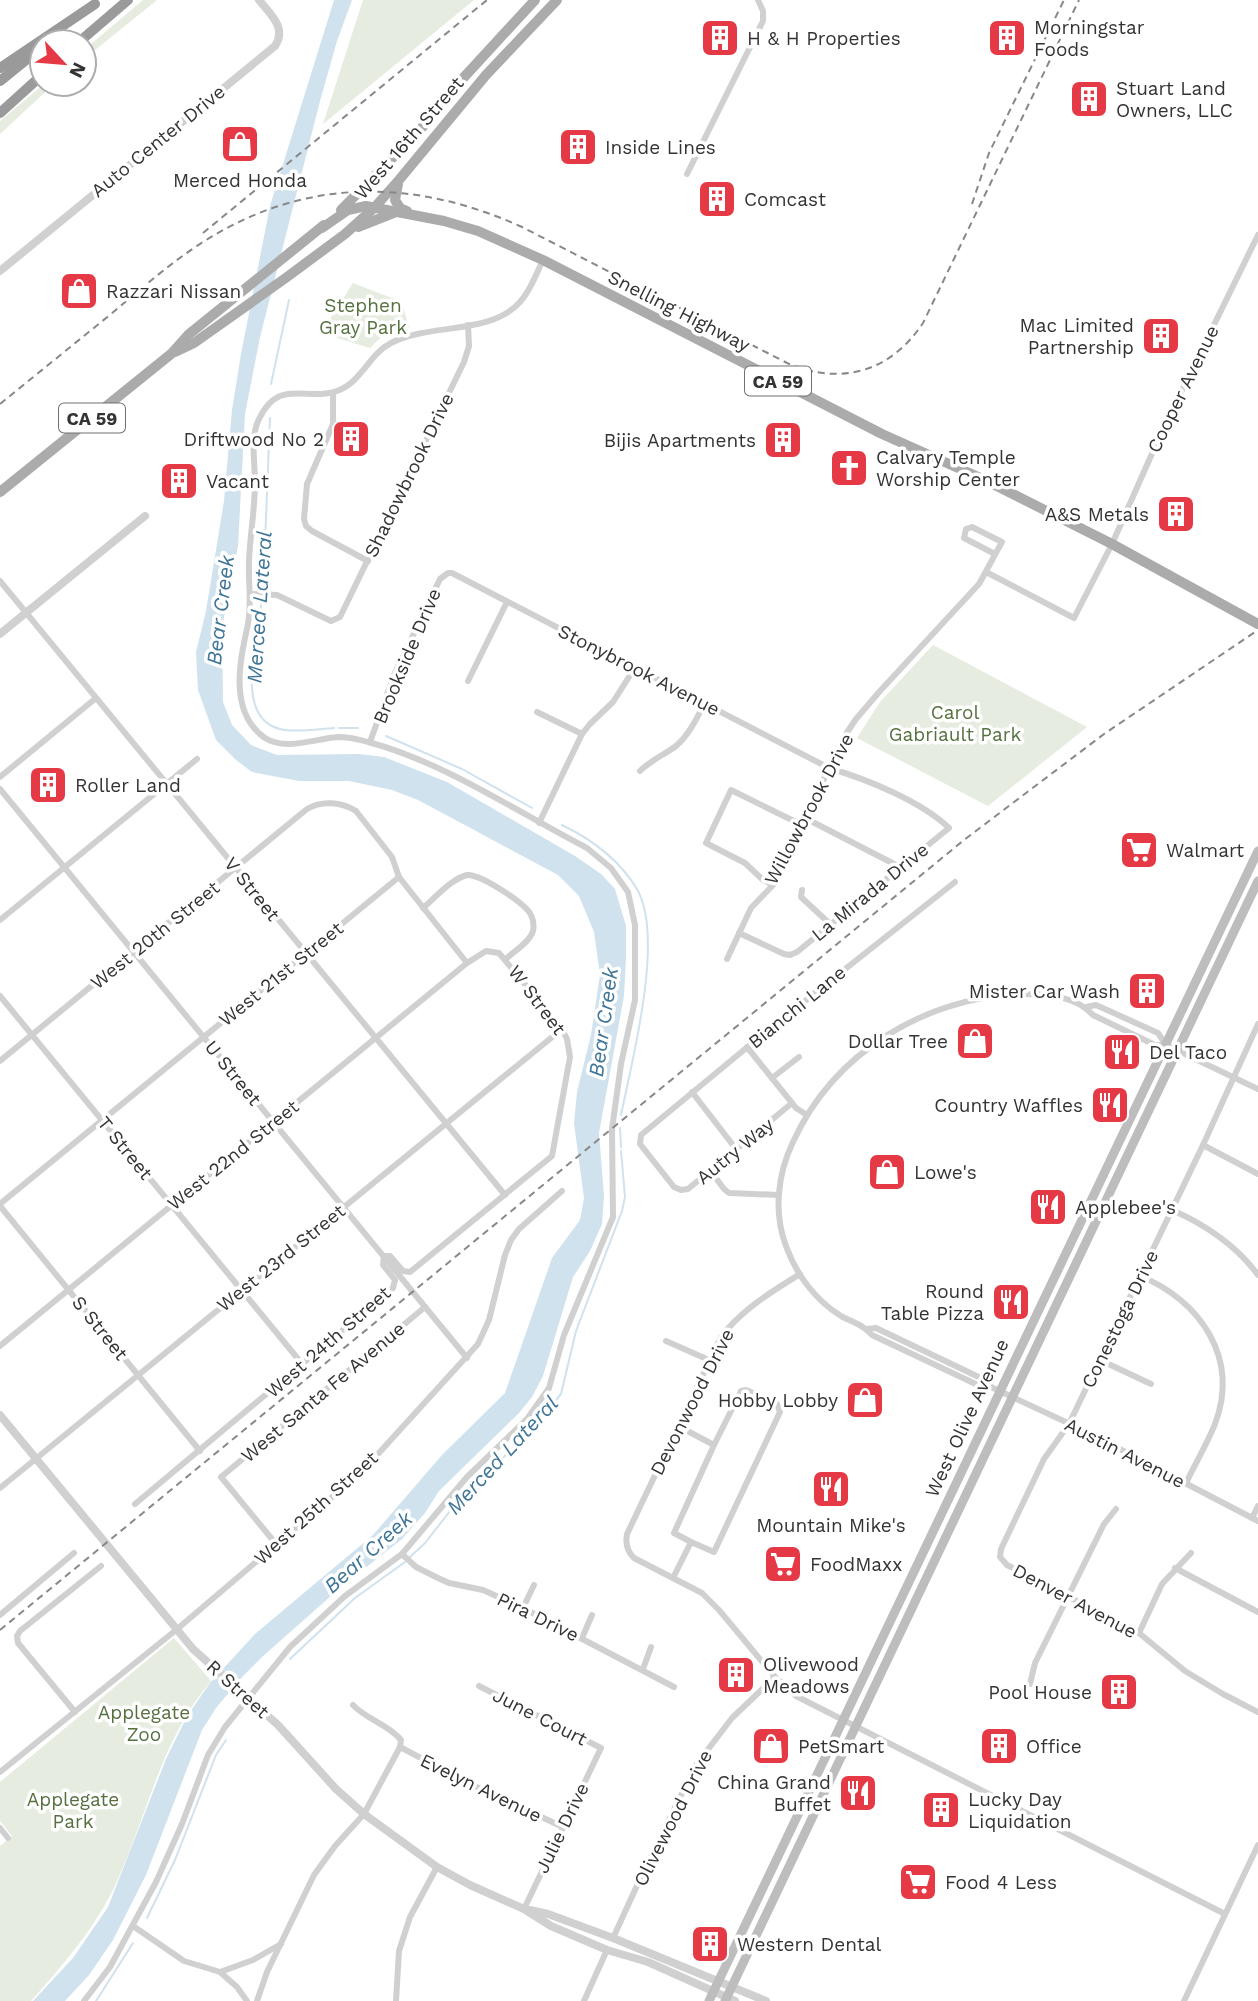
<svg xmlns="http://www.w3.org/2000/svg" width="1258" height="2001" font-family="'Work Sans',sans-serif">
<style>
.green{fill:#e6ecdf}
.water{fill:#cfe2ee}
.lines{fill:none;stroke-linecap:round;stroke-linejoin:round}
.stream{stroke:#cfe2ee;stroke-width:2}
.minor{stroke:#d0d0d0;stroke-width:6}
.tertiary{stroke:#d0d0d0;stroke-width:8}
.secondary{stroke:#bdbdbd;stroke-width:9}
.primary{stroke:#ababab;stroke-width:10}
.motorway{stroke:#9a9a9a;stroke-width:10}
.rail{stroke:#888;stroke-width:2;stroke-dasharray:7 5;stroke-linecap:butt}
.labels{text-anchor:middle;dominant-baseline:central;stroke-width:7;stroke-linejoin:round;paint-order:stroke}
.shield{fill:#fff;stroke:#707070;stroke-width:2}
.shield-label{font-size:18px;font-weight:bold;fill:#333}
.poi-label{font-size:19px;fill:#333;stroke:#fff;text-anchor:start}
.street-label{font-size:19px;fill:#333;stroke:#fff}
.park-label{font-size:19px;fill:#56703f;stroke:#fff}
.water-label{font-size:21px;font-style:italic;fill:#3f7597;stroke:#fff}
</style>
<rect width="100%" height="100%" fill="#fff"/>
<g class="green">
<path d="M143 0H157L84 59V50Z"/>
<path d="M363 0H474L323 124Z"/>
<path d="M44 84H54L0 134V121Z"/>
<path d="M353 283 402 302 409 328 384 334 370 348 321 333Z"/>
<path d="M933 645 1087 727 988 806 857 738 880 702Z"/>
<path d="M174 1638 211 1681C159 1741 146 1823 111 1894 90 1934 61 1967 31 2001H0V1846L12 1836 0 1821V1782Z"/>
</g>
<path class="water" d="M334 0H352L337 41 320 101 260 337 245 414 238 546 222 627 223 702 232 725 251 745 277 755 359 754 384 757 447 782 575 856 601 874 615 889 626 926V958L624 996 599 1133 604 1196 602 1224 590 1251 573 1277 543 1376 532 1397 519 1413 439 1491 425 1513 402 1539 341 1587 262 1657 243 1676 216 1708 202 1730 146 1875 113 1940 89 1975 65 2001H33L73 1958 108 1907 166 1759 187 1716 210 1683 255 1634 373 1535 442 1455 505 1393 552 1258 580 1220 584 1198 574 1123 577 1092 591 1035 600 975 594 932 579 896 558 875 418 800 392 790 349 781H299L252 772 236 760 216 740 198 690 196 652 206 611 224 501 232 410 241 354 270 206Z"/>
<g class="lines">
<g class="stream">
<path d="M271 384 289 300"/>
<path d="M263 592 270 418"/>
<path d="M262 597C260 632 231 717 280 729 296 733 317 729 334 728"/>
<path d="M339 728H358"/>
<path d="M386 736 462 769 532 808"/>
<path d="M562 825C593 840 621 861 638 891 664 940 632 1061 621 1115"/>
<path d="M620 1128 621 1147"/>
<path d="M409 1558 425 1543 454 1506 529 1432 561 1394 576 1331 622 1211 625 1197 621 1151"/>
<path d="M290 1659 355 1598 405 1562"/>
<path d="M147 1918 175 1860 216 1755 226 1740"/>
<path d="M96 2001 133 1943"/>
</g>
<g class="minor">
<path d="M687 174 763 21V11L758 0"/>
<path d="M333 393V424L307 484 304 519 306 526 312 531 368 561"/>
<path d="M986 572 1074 618 1112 544 1162 431 1258 235"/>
<path d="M0 581 505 1195"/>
<path d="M252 594 277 595 331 621 340 617 464 362 469 346 468 325"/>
<path d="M468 681 507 602"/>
<path d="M537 712 582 734"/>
<path d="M370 742 394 675 440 579 448 573H452L829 768C866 779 921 801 949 828L797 952 790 955 784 954 739 933"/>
<path d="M640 771C651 760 664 755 676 746 689 735 697 718 704 704"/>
<path d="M0 777 96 698"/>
<path d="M0 789 467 1358"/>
<path d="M805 818 900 867"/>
<path d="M539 823 582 734 590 724 613 702 634 669"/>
<path d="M773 885 763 880 745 863 706 843 731 790 802 825"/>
<path d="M802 890 801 897 830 924"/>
<path d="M423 908C435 898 451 879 467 875 479 873 525 903 531 915 533 919 534 926 533 931 530 942 514 951 506 959"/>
<path d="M0 920 197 759"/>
<path d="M727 959 751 908 773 885 844 737 856 719 880 691 979 584C987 570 994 556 1002 542L972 527 966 529 964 538 995 554"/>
<path d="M0 996 303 1365"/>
<path d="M1086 1007 1096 1005 1158 1033 1166 1045"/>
<path d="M1258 1024 1203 1145 1069 1424 1044 1459 1001 1549 1000 1557 1007 1565 1139 1633 1185 1671 1223 1694 1258 1712"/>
<path d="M747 1047 796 1108 807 1115"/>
<path d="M0 1061 307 809C322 800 342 802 356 811L392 857 399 877 467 963 486 951 499 953 562 1029 567 1039 570 1057 552 1156 410 1272 403 1271 390 1256H384L383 1265 395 1280 393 1288 135 1504"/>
<path d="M772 1078 799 1057"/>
<path d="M1258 1089 1166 1045H1155L1093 1015C1076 996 1047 994 1023 994 926 997 834 1052 793 1142 778 1173 773 1212 786 1246 796 1274 815 1300 841 1316 852 1322 864 1325 872 1335L982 1387H991L1085 1431 1258 1521"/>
<path d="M692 1092 736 1149"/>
<path d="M792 1103 688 1189 681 1190 674 1187 640 1144 641 1135 762 1035 955 882"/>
<path d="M1203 1145 1258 1174"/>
<path d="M710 1170 724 1189 729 1193 779 1195"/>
<path d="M0 1204 399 877"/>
<path d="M0 1206 200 1451"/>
<path d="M1172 1210C1206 1225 1236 1245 1258 1275"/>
<path d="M800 1274C770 1293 742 1309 721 1337L627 1534C625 1544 627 1551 634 1558L702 1593 719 1610 775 1677 796 1696 1225 1914"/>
<path d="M1140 1276C1200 1300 1240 1358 1215 1424 1207 1444 1195 1464 1186 1483"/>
<path d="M867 1329 876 1328 985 1380 991 1387"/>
<path d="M666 1341 709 1360"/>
<path d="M0 1346 467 963"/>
<path d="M1100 1360 1151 1384"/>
<path d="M0 1488 562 1029"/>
<path d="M1252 1518 1258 1506"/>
<path d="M691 1542 714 1552 780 1412 777 1404 746 1390 741 1391 714 1445"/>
<path d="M276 1544 221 1477 425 1307"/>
<path d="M402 1554 416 1567 438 1578 449 1583 483 1590 523 1608 674 1687"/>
<path d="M1175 1568 1258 1612"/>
<path d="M673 1578 691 1542 674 1533 714 1445 678 1426"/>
<path d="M523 1608 534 1585"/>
<path d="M0 1615 74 1553"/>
<path d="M1139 1633 1162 1584 1191 1553"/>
<path d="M582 1638 592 1615"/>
<path d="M643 1669 651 1647"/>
<path d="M1030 1684 1035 1663 1104 1524 1116 1509"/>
<path d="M479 1686 601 1748 524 1909"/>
<path d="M353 1705C367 1720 388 1724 401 1740L400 1747"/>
<path d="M75 1712 18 1643 17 1636 20 1631 101 1566"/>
<path d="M400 1747 468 1783 563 1827"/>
<path d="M0 1772 176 1630 344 1487 378 1454 478 1344 489 1320 505 1255 511 1240 519 1229 562 1191"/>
<path d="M0 1828 8 1838"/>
<path d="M133 1926 184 1961 220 1972 237 1987 247 2001"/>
<path d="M613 1938 646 1866 696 1765 732 1718 775 1677"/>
<path d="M220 1972 253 1960 281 1944"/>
<path d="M84 2001 110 1967 156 1882 182 1824 208 1755 225 1727 290 1647 345 1596 402 1554 467 1477 527 1419 549 1388 564 1335 613 1217 612 1129 621 1064 635 1000V925L628 892 611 868 587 848C517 812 444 762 368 742 358 739 347 737 337 737 315 739 285 751 265 738 228 712 240 660 248 624 252 602 248 583 249 561 250 535 255 509 255 482 255 463 250 437 259 419 279 377 307 402 337 391 361 383 369 354 391 343 429 323 491 335 520 302 531 290 536 274 543 260"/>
<path d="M257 2001 267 1972 314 1875 335 1846 364 1814 400 1747"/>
<path d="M396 2001 399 1951 410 1917 437 1867"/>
<path d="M584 2001 607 1950"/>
<path d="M1184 2001 1258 1845"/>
</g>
<g class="tertiary">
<path d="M0 271 275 46C287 28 271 15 259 0"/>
<path d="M0 634 145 516"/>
<path d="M0 1415 193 1649 278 1725 336 1789 364 1814 437 1867 470 1885 524 1909 551 1926 607 1950 648 1962 735 2001"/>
<path d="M530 1910 548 1914 613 1938 766 2001"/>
</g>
<g class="secondary">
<path d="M709 2001 1258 851"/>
<path d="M725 2001 1258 881"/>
</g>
<g class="primary">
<path d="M398 184 395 200 400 208 407 211"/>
<path d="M341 210 420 130 455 87 535 0"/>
<path d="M358 227 396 212"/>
<path d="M322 228 348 210 366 206 444 221 478 231 543 260 882 434 985 480 1112 544 1258 624"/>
<path d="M175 352 194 343 287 277 345 234 374 208 399 180 486 75 557 0"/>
<path d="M0 492 171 354 188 335 324 225"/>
</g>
<g class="motorway">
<path d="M79 42 128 0"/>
<path d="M0 68 95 4"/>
<path d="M0 81 42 47"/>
<path d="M0 113 42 75"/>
</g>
<g class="rail">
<path d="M972 204 989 153 1064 0"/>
<path d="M203 233 487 0"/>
<path d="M0 404C37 374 74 344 111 314 141 289 170 263 203 242 305 177 414 178 522 227L791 365C844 385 891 371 923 323L1079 0"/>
<path d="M0 1630 964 840 1104 734 1258 630"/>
</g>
</g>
<defs>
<symbol id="building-square" viewBox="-11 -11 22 22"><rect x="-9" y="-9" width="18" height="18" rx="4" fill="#e63946" stroke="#fff"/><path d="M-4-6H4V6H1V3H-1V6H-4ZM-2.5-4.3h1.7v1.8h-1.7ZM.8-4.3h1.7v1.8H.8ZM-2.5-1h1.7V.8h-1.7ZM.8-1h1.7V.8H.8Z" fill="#fff"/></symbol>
<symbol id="shop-square" viewBox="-11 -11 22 22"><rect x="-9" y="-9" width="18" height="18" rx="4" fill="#e63946" stroke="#fff"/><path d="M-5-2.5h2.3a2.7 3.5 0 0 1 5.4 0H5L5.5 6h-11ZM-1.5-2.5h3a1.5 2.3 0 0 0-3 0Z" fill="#fff"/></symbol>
<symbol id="church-square" viewBox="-11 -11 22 22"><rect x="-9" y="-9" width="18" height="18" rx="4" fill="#e63946" stroke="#fff"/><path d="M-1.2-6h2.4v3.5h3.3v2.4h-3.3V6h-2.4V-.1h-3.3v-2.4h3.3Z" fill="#fff"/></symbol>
<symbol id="supermarket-square" viewBox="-11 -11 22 22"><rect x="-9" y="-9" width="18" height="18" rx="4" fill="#e63946" stroke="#fff"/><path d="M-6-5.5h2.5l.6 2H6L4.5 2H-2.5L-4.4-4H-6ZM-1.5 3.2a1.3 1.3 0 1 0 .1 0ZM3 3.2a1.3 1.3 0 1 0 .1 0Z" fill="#fff"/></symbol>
<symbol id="restaurant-square" viewBox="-11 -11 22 22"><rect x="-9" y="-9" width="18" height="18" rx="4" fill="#e63946" stroke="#fff"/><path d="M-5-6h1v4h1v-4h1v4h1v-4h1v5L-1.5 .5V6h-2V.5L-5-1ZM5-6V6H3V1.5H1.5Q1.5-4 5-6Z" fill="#fff"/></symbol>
</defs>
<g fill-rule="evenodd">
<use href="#building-square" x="698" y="16" width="44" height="44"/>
<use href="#building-square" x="985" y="16" width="44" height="44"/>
<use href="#building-square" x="1067" y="77" width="44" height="44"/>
<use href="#shop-square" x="218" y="122" width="44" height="44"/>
<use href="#building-square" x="556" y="125" width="44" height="44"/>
<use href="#building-square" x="695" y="177" width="44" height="44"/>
<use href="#shop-square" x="57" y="269" width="44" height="44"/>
<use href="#building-square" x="1139" y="314" width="44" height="44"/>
<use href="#building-square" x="329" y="417" width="44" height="44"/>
<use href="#building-square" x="761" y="418" width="44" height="44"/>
<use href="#church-square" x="827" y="446" width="44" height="44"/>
<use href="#building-square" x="157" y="459" width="44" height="44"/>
<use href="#building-square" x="1154" y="492" width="44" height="44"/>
<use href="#building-square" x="26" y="763" width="44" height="44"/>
<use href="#supermarket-square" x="1117" y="828" width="44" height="44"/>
<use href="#building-square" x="1125" y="969" width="44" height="44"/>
<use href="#shop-square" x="953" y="1019" width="44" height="44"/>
<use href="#restaurant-square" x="1100" y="1030" width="44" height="44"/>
<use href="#restaurant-square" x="1088" y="1083" width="44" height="44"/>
<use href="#shop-square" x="865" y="1150" width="44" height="44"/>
<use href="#restaurant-square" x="1026" y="1185" width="44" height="44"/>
<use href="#restaurant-square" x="989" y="1280" width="44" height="44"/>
<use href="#shop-square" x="843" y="1378" width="44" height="44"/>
<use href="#restaurant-square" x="809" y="1467" width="44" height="44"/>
<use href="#supermarket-square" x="761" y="1542" width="44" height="44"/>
<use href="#building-square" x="714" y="1653" width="44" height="44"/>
<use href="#building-square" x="1097" y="1670" width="44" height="44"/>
<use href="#shop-square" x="749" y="1724" width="44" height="44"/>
<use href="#building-square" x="977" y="1724" width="44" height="44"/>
<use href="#restaurant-square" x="836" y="1771" width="44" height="44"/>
<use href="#building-square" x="919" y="1788" width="44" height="44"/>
<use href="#supermarket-square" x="896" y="1860" width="44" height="44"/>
<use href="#building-square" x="688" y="1922" width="44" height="44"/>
</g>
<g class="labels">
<g class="shield">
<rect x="745" y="366.5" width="66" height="29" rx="5"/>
<rect x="59" y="403.5" width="66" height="29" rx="5"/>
</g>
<g class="shield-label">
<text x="778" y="381">CA 59</text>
<text x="92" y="418">CA 59</text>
</g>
<g class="poi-label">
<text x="1034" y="27">Morningstar<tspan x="1034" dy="22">Foods</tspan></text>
<text x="747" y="38">H &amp; H Properties</text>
<text x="1116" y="88">Stuart Land<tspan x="1116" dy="22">Owners, LLC</tspan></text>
<text x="605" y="147">Inside Lines</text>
<text x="240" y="180" text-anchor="middle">Merced Honda</text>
<text x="744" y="199">Comcast</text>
<text x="106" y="291">Razzari Nissan</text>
<text x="1134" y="325" text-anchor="end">Mac Limited<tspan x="1134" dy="22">Partnership</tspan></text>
<text x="324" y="439" text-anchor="end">Driftwood No 2</text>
<text x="756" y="440" text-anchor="end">Bijis Apartments</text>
<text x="876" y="457">Calvary Temple<tspan x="876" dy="22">Worship Center</tspan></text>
<text x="206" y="481">Vacant</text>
<text x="1149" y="514" text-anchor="end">A&amp;S Metals</text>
<text x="75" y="785">Roller Land</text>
<text x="1166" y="850">Walmart</text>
<text x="1120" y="991" text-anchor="end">Mister Car Wash</text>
<text x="948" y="1041" text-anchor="end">Dollar Tree</text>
<text x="1149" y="1052">Del Taco</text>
<text x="1083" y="1105" text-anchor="end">Country Waffles</text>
<text x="914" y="1172">Lowe's</text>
<text x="1075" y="1207">Applebee's</text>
<text x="984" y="1291" text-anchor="end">Round<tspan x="984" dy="22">Table Pizza</tspan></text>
<text x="838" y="1400" text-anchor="end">Hobby Lobby</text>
<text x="831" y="1525" text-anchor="middle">Mountain Mike's</text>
<text x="810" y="1564">FoodMaxx</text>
<text x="763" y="1664">Olivewood<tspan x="763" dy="22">Meadows</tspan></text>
<text x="1092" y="1692" text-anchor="end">Pool House</text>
<text x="798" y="1746">PetSmart</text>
<text x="1026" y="1746">Office</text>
<text x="831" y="1782" text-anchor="end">China Grand<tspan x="831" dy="22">Buffet</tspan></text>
<text x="968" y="1799">Lucky Day<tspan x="968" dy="22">Liquidation</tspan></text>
<text x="945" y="1882">Food 4 Less</text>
<text x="737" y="1944">Western Dental</text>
</g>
<g class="street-label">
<text transform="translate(409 138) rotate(-49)">West 16th Street</text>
<text transform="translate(158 141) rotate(-39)">Auto Center Drive</text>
<text transform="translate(679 311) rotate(27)">Snelling Highway</text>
<text transform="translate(1183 389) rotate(-64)">Cooper Avenue</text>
<text transform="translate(409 475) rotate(-64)">Shadowbrook Drive</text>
<text transform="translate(407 656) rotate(-67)">Brookside Drive</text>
<text transform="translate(639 670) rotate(27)">Stonybrook Avenue</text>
<text transform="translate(809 809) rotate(-62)">Willowbrook Drive</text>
<text transform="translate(252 889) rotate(51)">V Street</text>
<text transform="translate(870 892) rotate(-39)">La Mirada Drive</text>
<text transform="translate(155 935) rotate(-39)">West 20th Street</text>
<text transform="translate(281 974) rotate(-39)">West 21st Street</text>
<text transform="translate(537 1000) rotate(53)">W Street</text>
<text transform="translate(797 1007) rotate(-39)">Bianchi Lane</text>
<text transform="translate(233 1073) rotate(51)">U Street</text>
<text transform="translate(125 1148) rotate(51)">T Street</text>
<text transform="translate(735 1151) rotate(-39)">Autry Way</text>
<text transform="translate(233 1155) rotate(-39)">West 22nd Street</text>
<text transform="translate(281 1258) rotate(-39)">West 23rd Street</text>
<text transform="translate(1120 1319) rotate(-64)">Conestoga Drive</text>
<text transform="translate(100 1328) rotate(51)">S Street</text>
<text transform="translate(328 1342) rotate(-41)">West 24th Street</text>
<text transform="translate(323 1392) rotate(-40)">West Santa Fe Avenue</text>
<text transform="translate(692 1402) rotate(-63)">Devonwood Drive</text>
<text transform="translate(967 1418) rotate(-65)">West Olive Avenue</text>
<text transform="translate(1125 1453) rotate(27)">Austin Avenue</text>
<text transform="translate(316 1508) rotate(-42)">West 25th Street</text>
<text transform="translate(1075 1601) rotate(28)">Denver Avenue</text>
<text transform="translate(538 1617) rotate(26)">Pira Drive</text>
<text transform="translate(238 1689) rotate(42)">R Street</text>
<text transform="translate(540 1717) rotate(27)">June Court</text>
<text transform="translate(481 1788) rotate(26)">Evelyn Avenue</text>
<text transform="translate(673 1818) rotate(-63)">Olivewood Drive</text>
<text transform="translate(562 1828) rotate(-64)">Julie Drive</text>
</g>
<g class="park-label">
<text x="363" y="305">Stephen<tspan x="363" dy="22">Gray Park</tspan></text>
<text x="955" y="712">Carol<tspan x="955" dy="22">Gabriault Park</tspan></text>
<text x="144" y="1712">Applegate<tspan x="144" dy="22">Zoo</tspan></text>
<text x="73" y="1799">Applegate<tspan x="73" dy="22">Park</tspan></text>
</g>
<g class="water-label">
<text transform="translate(259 607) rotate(-86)">Merced Lateral</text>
<text transform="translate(220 610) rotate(-83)">Bear Creek</text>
<text transform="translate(603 1022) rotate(-82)">Bear Creek</text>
<text transform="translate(502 1455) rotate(-47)">Merced Lateral</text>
<text transform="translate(368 1552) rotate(-42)">Bear Creek</text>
</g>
</g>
<g transform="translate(63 63) rotate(116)"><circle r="33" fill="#ffffff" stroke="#adadad" stroke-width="2"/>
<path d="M0-5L12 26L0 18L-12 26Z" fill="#e63946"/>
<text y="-10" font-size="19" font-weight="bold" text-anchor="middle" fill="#333333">N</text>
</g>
</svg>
